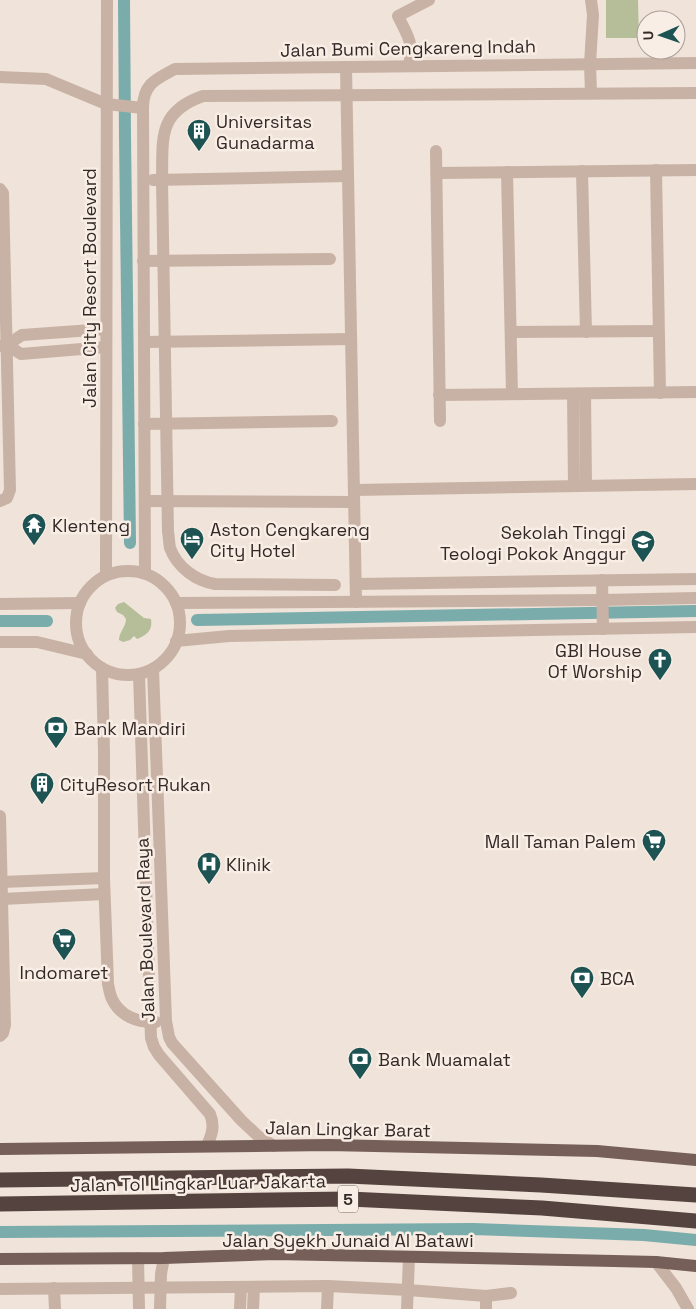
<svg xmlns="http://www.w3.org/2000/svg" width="696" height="1309" font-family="'Space Grotesk',sans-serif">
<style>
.green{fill:#b5be99}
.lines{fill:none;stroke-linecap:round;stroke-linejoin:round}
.canal{stroke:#79acaa;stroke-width:12}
.minor{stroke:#c8b2a5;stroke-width:12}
.major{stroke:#755f58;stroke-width:12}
.highway{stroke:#54433e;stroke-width:15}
.labels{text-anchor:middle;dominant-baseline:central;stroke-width:5;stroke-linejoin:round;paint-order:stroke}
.shield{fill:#f8eee5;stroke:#6f645f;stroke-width:1}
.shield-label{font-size:16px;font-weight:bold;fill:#342926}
.street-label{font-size:18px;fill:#342926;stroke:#f8eee5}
.poi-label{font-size:18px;fill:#342926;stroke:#f8eee5;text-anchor:start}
</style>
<rect width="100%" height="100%" fill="#f0e3d9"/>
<g class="green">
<path d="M606 0H638L639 38H606Z"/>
<path d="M124 602 144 618 151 619C153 630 147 635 137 639L134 636 130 640 123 642 119 640C119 632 126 627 126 619L123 615 117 612 115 608 118 604Z"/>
</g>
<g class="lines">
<g class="canal">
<path d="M124 0 125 135 130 543"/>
<path d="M197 620 696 611"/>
<path d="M0 621H47"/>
<path d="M0 1232 473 1229 644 1235 696 1240"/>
</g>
<g class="minor">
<path d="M591 0 593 15 590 64 591 93"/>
<path d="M409 66C414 42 408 37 398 16L429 0"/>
<path d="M346 67 356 602"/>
<path d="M0 77 46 79 106 104 143 108"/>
<path d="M436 151 440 421"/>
<path d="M656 170 660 393"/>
<path d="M582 171 586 332"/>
<path d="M507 172 512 394"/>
<path d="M437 173 696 170"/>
<path d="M153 180 348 176"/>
<path d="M0 189 3 193 10 490 7 498 0 501"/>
<path d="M143 261 330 259"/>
<path d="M511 332 658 331"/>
<path d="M144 342 351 339"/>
<path d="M7 345 22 335 106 329"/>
<path d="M0 346 7 345 21 354 106 347"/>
<path d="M573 394 574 485"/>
<path d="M585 394 586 485"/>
<path d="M439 395 696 392"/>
<path d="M144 424 332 421"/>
<path d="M354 490 696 484"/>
<path d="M145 501 354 502"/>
<circle cx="128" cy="623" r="52"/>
<path d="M145 573 143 108C143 84 156 79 175 69L696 63"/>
<path d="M106 575 107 0"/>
<path d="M602 580 603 629"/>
<path d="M356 584 696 579"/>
<path d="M335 585 215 584C196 581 177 567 170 548 169 543 169 537 168 532L162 180C163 139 157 112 203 96L696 93"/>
<path d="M176 603 603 600 696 598"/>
<path d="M0 604 80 603"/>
<path d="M176 641 229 636 696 627"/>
<path d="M0 642H37L87 654"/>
<path d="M102 668 104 752V878L108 984C109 989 110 995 112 999 120 1016 138 1023 156 1022"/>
<path d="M153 669 166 1021 169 1037 172 1043 241 1120 258 1136 274 1146"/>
<path d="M139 674 151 1038 154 1047 159 1055 210 1114C215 1126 212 1134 207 1146"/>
<path d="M0 816 5 1025 3 1033 0 1036"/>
<path d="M2 882 104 878"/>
<path d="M2 899 104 894"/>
<path d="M138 1258 139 1309"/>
<path d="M656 1262 676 1288 688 1309"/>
<path d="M54 1288 55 1309"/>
<path d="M0 1289 328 1286 408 1290 486 1296 511 1293"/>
<path d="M160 1309 161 1274 164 1258"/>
<path d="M240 1309 241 1287"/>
<path d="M253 1309 254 1287"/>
<path d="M327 1309 328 1286"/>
<path d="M407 1309 409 1257"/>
<path d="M486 1309V1296"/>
</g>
<g class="major">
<path d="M0 1149 329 1145 597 1151 696 1160"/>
<path d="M0 1259 164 1258 275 1254 614 1261 656 1262 696 1266"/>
</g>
<g class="highway">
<path d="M0 1180 348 1176 541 1185 696 1195"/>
<path d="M0 1204 349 1199 542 1208 696 1221"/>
</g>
</g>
<defs>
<symbol id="building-pin" viewBox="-11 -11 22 30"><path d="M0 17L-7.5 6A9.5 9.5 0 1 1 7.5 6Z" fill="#1d5353" stroke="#f8eee5"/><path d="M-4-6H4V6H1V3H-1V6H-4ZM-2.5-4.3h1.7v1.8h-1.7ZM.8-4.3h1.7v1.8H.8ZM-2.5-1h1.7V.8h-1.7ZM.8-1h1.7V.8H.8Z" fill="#fff"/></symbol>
<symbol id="temple-pin" viewBox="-11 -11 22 30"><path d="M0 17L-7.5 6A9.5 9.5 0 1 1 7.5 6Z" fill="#1d5353" stroke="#f8eee5"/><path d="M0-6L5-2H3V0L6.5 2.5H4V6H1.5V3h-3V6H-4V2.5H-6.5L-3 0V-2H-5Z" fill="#fff"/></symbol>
<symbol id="hotel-pin" viewBox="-11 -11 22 30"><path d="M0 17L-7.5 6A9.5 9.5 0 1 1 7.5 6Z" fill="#1d5353" stroke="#f8eee5"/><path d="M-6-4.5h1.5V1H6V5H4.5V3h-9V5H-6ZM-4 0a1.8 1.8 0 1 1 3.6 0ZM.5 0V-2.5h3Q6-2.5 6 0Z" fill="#fff"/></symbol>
<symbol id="university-pin" viewBox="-11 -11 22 30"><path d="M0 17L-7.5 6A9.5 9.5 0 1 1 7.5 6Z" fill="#1d5353" stroke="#f8eee5"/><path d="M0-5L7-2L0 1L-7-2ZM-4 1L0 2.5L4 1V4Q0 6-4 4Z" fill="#fff"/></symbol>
<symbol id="church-pin" viewBox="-11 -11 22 30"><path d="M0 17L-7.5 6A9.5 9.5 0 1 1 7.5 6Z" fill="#1d5353" stroke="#f8eee5"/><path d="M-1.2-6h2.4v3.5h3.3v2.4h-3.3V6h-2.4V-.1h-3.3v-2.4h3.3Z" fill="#fff"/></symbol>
<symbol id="bank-pin" viewBox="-11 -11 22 30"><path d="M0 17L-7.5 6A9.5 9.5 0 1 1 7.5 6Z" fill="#1d5353" stroke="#f8eee5"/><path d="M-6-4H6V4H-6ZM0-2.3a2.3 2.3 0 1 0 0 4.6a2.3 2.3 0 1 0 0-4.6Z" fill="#fff"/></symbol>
<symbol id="supermarket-pin" viewBox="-11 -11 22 30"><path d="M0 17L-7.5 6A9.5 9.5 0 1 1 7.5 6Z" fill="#1d5353" stroke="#f8eee5"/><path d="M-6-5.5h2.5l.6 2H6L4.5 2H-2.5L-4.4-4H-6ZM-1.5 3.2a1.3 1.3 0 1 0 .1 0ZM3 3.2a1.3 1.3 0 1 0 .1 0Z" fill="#fff"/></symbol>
<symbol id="hospital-pin" viewBox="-11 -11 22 30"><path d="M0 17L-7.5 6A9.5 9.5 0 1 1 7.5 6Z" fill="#1d5353" stroke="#f8eee5"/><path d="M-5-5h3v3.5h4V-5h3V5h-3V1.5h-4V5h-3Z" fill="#fff"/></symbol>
</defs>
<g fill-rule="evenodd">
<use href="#building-pin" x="185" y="117" width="28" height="38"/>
<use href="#temple-pin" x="20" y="511" width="28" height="38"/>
<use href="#hotel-pin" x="178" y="525" width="28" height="38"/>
<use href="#university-pin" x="629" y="528" width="28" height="38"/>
<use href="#church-pin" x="646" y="646" width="28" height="38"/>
<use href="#bank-pin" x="42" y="714" width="28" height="38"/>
<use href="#building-pin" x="28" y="770" width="28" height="38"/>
<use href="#supermarket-pin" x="640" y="827" width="28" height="38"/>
<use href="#hospital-pin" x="195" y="850" width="28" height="38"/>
<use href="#supermarket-pin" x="50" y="926" width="28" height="38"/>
<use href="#bank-pin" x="568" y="964" width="28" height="38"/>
<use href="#bank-pin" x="346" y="1045" width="28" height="38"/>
</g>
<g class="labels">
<rect class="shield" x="338" y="1185.5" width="20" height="27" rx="4"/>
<g class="shield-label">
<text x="348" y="1199">5</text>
</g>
<g class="street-label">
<text transform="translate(408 48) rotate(-1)">Jalan Bumi Cengkareng Indah</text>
<text transform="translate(89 288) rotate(-90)">Jalan City Resort Boulevard</text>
<text transform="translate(145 930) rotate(-92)">Jalan Boulevard Raya</text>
<text transform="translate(348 1129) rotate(1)">Jalan Lingkar Barat</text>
<text transform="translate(198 1183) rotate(-1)">Jalan Tol Lingkar Luar Jakarta</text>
<text x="348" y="1240">Jalan Syekh Junaid Al Batawi</text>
</g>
<g class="poi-label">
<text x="216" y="121">Universitas<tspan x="216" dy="21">Gunadarma</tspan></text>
<text x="52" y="525">Klenteng</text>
<text x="210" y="529">Aston Cengkareng<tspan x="210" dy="21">City Hotel</tspan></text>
<text x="626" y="532" text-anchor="end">Sekolah Tinggi<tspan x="626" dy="21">Teologi Pokok Anggur</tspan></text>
<text x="642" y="650" text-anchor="end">GBI House<tspan x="642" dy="21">Of Worship</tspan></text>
<text x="74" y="728">Bank Mandiri</text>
<text x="60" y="784">CityResort Rukan</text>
<text x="636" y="841" text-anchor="end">Mall Taman Palem</text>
<text x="226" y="864">Klinik</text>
<text x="64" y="972" text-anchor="middle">Indomaret</text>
<text x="600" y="978">BCA</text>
<text x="378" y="1059">Bank Muamalat</text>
</g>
</g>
<g transform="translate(661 35) rotate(268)"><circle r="24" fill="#f8eee5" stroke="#aa9f99"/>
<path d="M0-4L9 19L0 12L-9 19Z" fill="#1d5353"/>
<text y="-8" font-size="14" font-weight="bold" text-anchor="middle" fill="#342926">U</text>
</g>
</svg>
